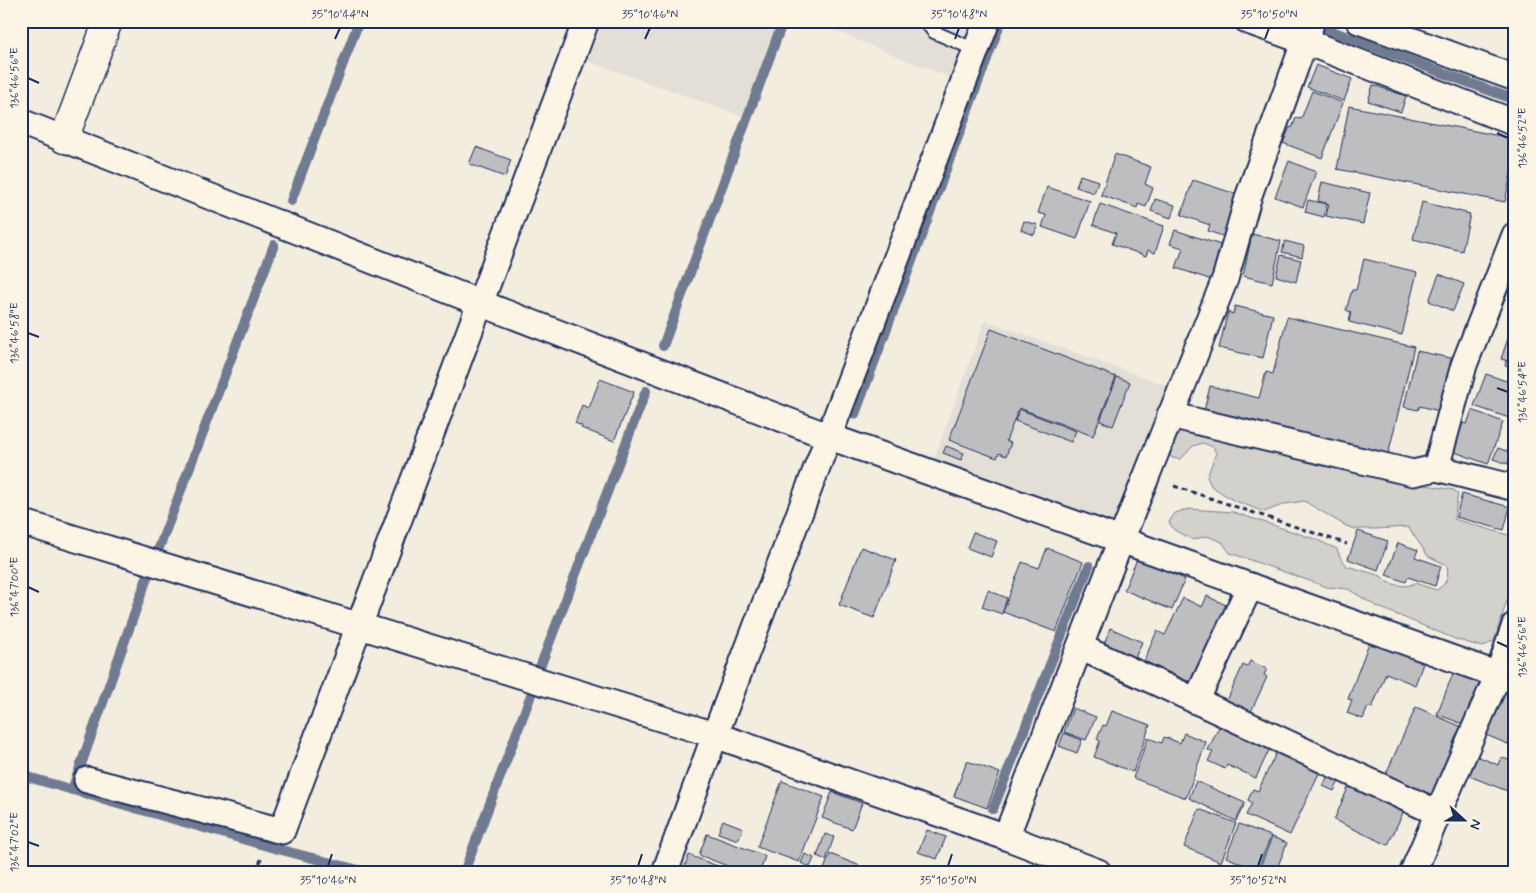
<svg xmlns="http://www.w3.org/2000/svg" width="1536" height="893" font-family="Mynerve,sans-serif">
<style>
.built{fill:#e3dfd6}
.green{fill:#d3d1cc;stroke:#778095}
.lines{fill:none;stroke-linecap:round;stroke-linejoin:round}
.stream{stroke:#707a91;stroke-width:10}
.building{fill:#bebec0;stroke:#1b2f5e}
.service-casing{stroke:#1b2f5e;stroke-width:16}
.minor-casing{stroke:#1b2f5e;stroke-width:29}
.tertiary-casing{stroke:#1b2f5e;stroke-width:31}
.path{stroke:#1b2f5e;stroke-width:3;stroke-dasharray:5 4;stroke-linecap:butt}
.service{stroke:#fcf5e5;stroke-width:12}
.minor{stroke:#fcf5e5;stroke-width:25}
.tertiary{stroke:#fcf5e5;stroke-width:28}
.ticks{fill:none;stroke:#1b2f5e;stroke-width:2}
.neatline{fill:none;stroke:#1b2f5e;stroke-width:2}
.ticks-label{font-size:12px;text-anchor:middle;fill:#1b2f5e}
</style>
<rect width="100%" height="100%" fill="#f3ede0"/>
<filter id="ink" filterUnits="userSpaceOnUse"><feTurbulence type="fractalNoise" baseFrequency=".02" numOctaves="2"/><feDisplacementMap in="SourceGraphic" scale="10" xChannelSelector="R" yChannelSelector="G"/><feConvolveMatrix kernelMatrix="1 2 1 2 8 2 1 2 1" color-interpolation-filters="sRGB"/></filter>
<g filter="url(#ink)">
<g class="built">
<path d="M599 21H777L742 116 585 60Z"/>
<path d="M811 21H972L951 78Z"/>
<path d="M985 320 1171 387 1119 519 1110 523 934 459Z"/>
</g>
<path class="green" d="M1176 428 1410 482 1454 490 1458 494 1454 519 1515 537V576L1494 641 1482 647 1455 639 1376 606 1348 589 1327 587 1230 553 1222 542 1207 536 1193 540 1174 530 1169 522 1175 513 1188 509 1233 512 1315 539 1337 549 1340 557 1347 566 1381 576 1387 582 1397 585 1407 586 1415 583 1436 590C1447 585 1449 576 1447 565L1428 556 1408 527 1376 529H1355L1346 526 1304 501 1285 504 1264 512 1233 500 1211 486 1207 477 1216 453 1213 447 1203 443 1193 446 1181 459 1172 458 1167 450Z"/>
<g class="lines">
<g class="stream">
<path d="M1321 27 1515 100"/>
<path d="M291 201 359 21"/>
<path d="M663 346 783 21"/>
<path d="M855 414 1001 21"/>
<path d="M159 548 274 245"/>
<path d="M540 667 646 391"/>
<path d="M21 775 274 848 366 872"/>
<path d="M72 790 148 575"/>
<path d="M993 809 1089 566"/>
<path d="M464 872 531 695"/>
</g>
</g>
<g class="building">
<path d="M1316 65 1352 79 1344 101 1307 87Z"/>
<path d="M1373 85 1406 96 1401 112 1368 101Z"/>
<path d="M1312 91 1343 103 1322 158 1283 143 1290 127 1292 128 1296 118 1301 119Z"/>
<path d="M1349 106 1515 139V155L1505 202 1337 169Z"/>
<path d="M476 147 511 160 505 177 469 164Z"/>
<path d="M1115 154 1151 167 1145 184 1153 188 1146 207 1138 204 1137 208 1101 195Z"/>
<path d="M1289 161 1316 172 1303 207 1275 197Z"/>
<path d="M1080 175 1098 181 1094 193 1076 187Z"/>
<path d="M1193 180 1239 195 1225 237 1208 231 1210 225 1181 215Z"/>
<path d="M1322 182 1370 193 1363 224 1326 216 1329 204 1318 201Z"/>
<path d="M1047 187 1090 201 1077 239 1042 227 1046 215 1038 213Z"/>
<path d="M1155 199 1175 205 1171 218 1151 211Z"/>
<path d="M1308 200 1327 204 1324 217 1305 212Z"/>
<path d="M1422 202 1470 214 1462 251 1413 239Z"/>
<path d="M1100 204 1164 226 1155 253 1148 250 1146 256 1112 244 1116 233 1093 225Z"/>
<path d="M1024 221 1038 225 1034 235 1021 230Z"/>
<path d="M1175 230 1224 246 1212 280 1176 268 1183 248 1170 244Z"/>
<path d="M1252 234 1281 241 1272 283 1243 276Z"/>
<path d="M1285 241 1304 246 1302 257 1282 252Z"/>
<path d="M1281 255 1301 260 1296 282 1276 276Z"/>
<path d="M1364 259 1417 272 1402 335 1349 322 1351 312 1346 310 1352 290H1356Z"/>
<path d="M1439 274 1464 284 1453 311 1429 301Z"/>
<path d="M1235 306 1273 315 1263 358 1219 348 1228 312 1233 314Z"/>
<path d="M1287 317 1414 347 1388 455 1204 411 1210 386 1259 398 1266 372 1273 374Z"/>
<path d="M1515 317V363L1501 359Z"/>
<path d="M991 329 1116 377 1093 436 1019 408 1006 441 1011 443 1006 456 999 453 997 458 949 440Z"/>
<path d="M1417 351 1455 359 1443 412 1420 406 1418 410 1404 407Z"/>
<path d="M1506 361 1515 363V378L1510 376 1512 368 1505 366Z"/>
<path d="M1486 374 1515 384V420L1474 406Z"/>
<path d="M1117 377 1130 382 1113 426 1100 421Z"/>
<path d="M600 379 634 392 614 441 581 428 582 426 575 423 582 405 589 408Z"/>
<path d="M1019 409 1076 431 1071 442 1015 421Z"/>
<path d="M1472 410 1503 422 1488 464 1452 451 1463 423 1467 424Z"/>
<path d="M946 446 964 453 961 460 943 453Z"/>
<path d="M1498 448 1512 453 1508 464 1493 459Z"/>
<path d="M1462 494 1510 507 1504 530 1456 517Z"/>
<path d="M1358 531 1388 541 1378 570 1348 559Z"/>
<path d="M973 532 997 541 991 557 967 548Z"/>
<path d="M1398 543 1418 550 1415 557 1441 566 1435 586 1408 577 1406 582 1386 575Z"/>
<path d="M861 547 896 560 874 618 839 605Z"/>
<path d="M1047 548 1083 562 1056 632 1003 612 1022 562 1039 568Z"/>
<path d="M1137 559 1185 579 1172 610 1124 590Z"/>
<path d="M988 590 1007 598 1002 614 982 607Z"/>
<path d="M1207 596 1230 607 1194 684 1144 661 1157 631 1165 635 1183 598 1202 607Z"/>
<path d="M1110 628 1142 642 1134 660 1103 647Z"/>
<path d="M1370 640 1424 661 1415 685 1386 673 1372 708 1368 707 1363 719 1347 713 1352 700 1348 699Z"/>
<path d="M1250 661 1267 669 1264 675 1267 677 1249 716 1225 705 1243 665 1247 667Z"/>
<path d="M1454 671 1482 682 1465 725 1437 714Z"/>
<path d="M1503 691 1515 696V747L1486 735Z"/>
<path d="M1416 707 1462 727 1435 799 1385 776Z"/>
<path d="M1073 708 1096 717 1086 740 1064 732Z"/>
<path d="M1112 711 1150 725 1133 772 1094 757 1100 741 1097 739 1103 725 1106 726Z"/>
<path d="M1220 725 1270 748 1256 778 1227 765 1225 769 1208 761 1213 752 1208 750Z"/>
<path d="M1064 733 1082 740 1077 753 1059 746Z"/>
<path d="M1184 733 1206 742 1186 798 1133 778 1148 738 1162 743 1164 737 1180 743Z"/>
<path d="M1277 751 1320 771 1290 835 1246 815 1252 803 1248 800 1253 789 1258 791Z"/>
<path d="M1472 754 1498 765 1501 757 1515 763V794L1464 774Z"/>
<path d="M967 761 1000 773 987 808 954 796Z"/>
<path d="M1329 773 1340 779 1334 791 1323 786Z"/>
<path d="M782 781 824 797 799 862 757 847Z"/>
<path d="M1196 781 1245 803 1236 821 1189 798Z"/>
<path d="M1351 781 1406 806 1388 845 1334 820Z"/>
<path d="M832 792 862 803 852 829 822 818Z"/>
<path d="M1199 809 1236 823 1221 862 1184 847Z"/>
<path d="M723 820 743 828 738 840 718 833Z"/>
<path d="M1239 824 1271 836 1257 870 1226 857Z"/>
<path d="M927 830 946 837 937 859 918 852Z"/>
<path d="M707 834 765 856 760 872H743L699 855Z"/>
<path d="M825 834 834 837 826 860 817 856Z"/>
<path d="M1272 837 1287 843 1276 871 1261 865Z"/>
<path d="M1515 853V870L1511 869Z"/>
<path d="M805 854 814 858 810 867 801 863Z"/>
<path d="M830 854 868 869 867 872H823Z"/>
<path d="M689 855 725 869 724 872H692L684 869Z"/>
<path d="M1426 863 1447 872H1422Z"/>
</g>
<g class="lines">
<defs>
<path id="service" d="M925 21 934 32 976 50"/>
<g id="minor">
<path d="M1248 21 1304 41 1515 123"/>
<path d="M1359 21 1515 78"/>
<path d="M21 122 480 303 830 437 1121 540 1515 681"/>
<path d="M1170 415 1413 473 1436 468 1515 488"/>
<path d="M1436 468 1464 365 1515 235"/>
<path d="M21 522 715 735 1006 837 1121 540 1225 279 1249 195 1312 21"/>
<path d="M1080 647 1438 813 1498 675 1515 625"/>
<path d="M1196 701 1250 586"/>
<path d="M87 780 282 831 586 21"/>
<path d="M1006 837 1098 872"/>
<path d="M665 872 715 735 987 21"/>
<path d="M1413 872 1438 813"/>
</g>
<path id="tertiary" d="M64 139 108 21"/>
</defs>
<use href="#service" class="service-casing"/>
<use href="#minor" class="minor-casing"/>
<use href="#tertiary" class="tertiary-casing"/>
<g class="path">
<path d="M1174 486 1347 544"/>
<path d="M257 872 261 859"/>
</g>
<use href="#service" class="service"/>
<use href="#minor" class="minor"/>
<use href="#tertiary" class="tertiary"/>
</g>
</g>
<path class="ticks" d="M335 39 340 28M645 39 650 28M955 39 959 28M1265 39 1269 28M28 78 39 83M1497 133 1508 138M28 333 39 337M1497 388 1508 392M28 587 39 592M1497 642 1508 647M28 842 39 846M328 866 332 854M638 866 642 854M948 866 952 854M1258 866 1262 854"/>
<rect width="1536" height="893" fill="none" stroke="#fcf5e5" stroke-width="55"/>
<g transform="translate(1464 820) rotate(111)" stroke="#fcf5e5" stroke-width="4" paint-order="stroke">
<path d="M0-4L9 19L0 12L-9 19Z" fill="#1b2f5e"/>
<text y="-8" font-size="14" font-weight="bold" text-anchor="middle" fill="#1b2f5e">N</text>
</g>
<rect x="28" y="28" width="1480" height="838" class="neatline"/>
<g class="ticks-label">
<text x="340" y="18">35°10'44"N</text>
<text x="650" y="18">35°10'46"N</text>
<text x="959" y="18">35°10'48"N</text>
<text x="1269" y="18">35°10'50"N</text>
<text transform="translate(14 78) rotate(-90)" y="4">136°46'56"E</text>
<text transform="translate(1522 138) rotate(-90)" y="4">136°46'52"E</text>
<text transform="translate(14 333) rotate(-90)" y="4">136°46'58"E</text>
<text transform="translate(1522 392) rotate(-90)" y="4">136°46'54"E</text>
<text transform="translate(14 587) rotate(-90)" y="4">136°47'00"E</text>
<text transform="translate(1522 647) rotate(-90)" y="4">136°46'56"E</text>
<text transform="translate(14 842) rotate(-90)" y="4">136°47'02"E</text>
<text x="328" y="884">35°10'46"N</text>
<text x="638" y="884">35°10'48"N</text>
<text x="948" y="884">35°10'50"N</text>
<text x="1258" y="884">35°10'52"N</text>
</g>
</svg>
